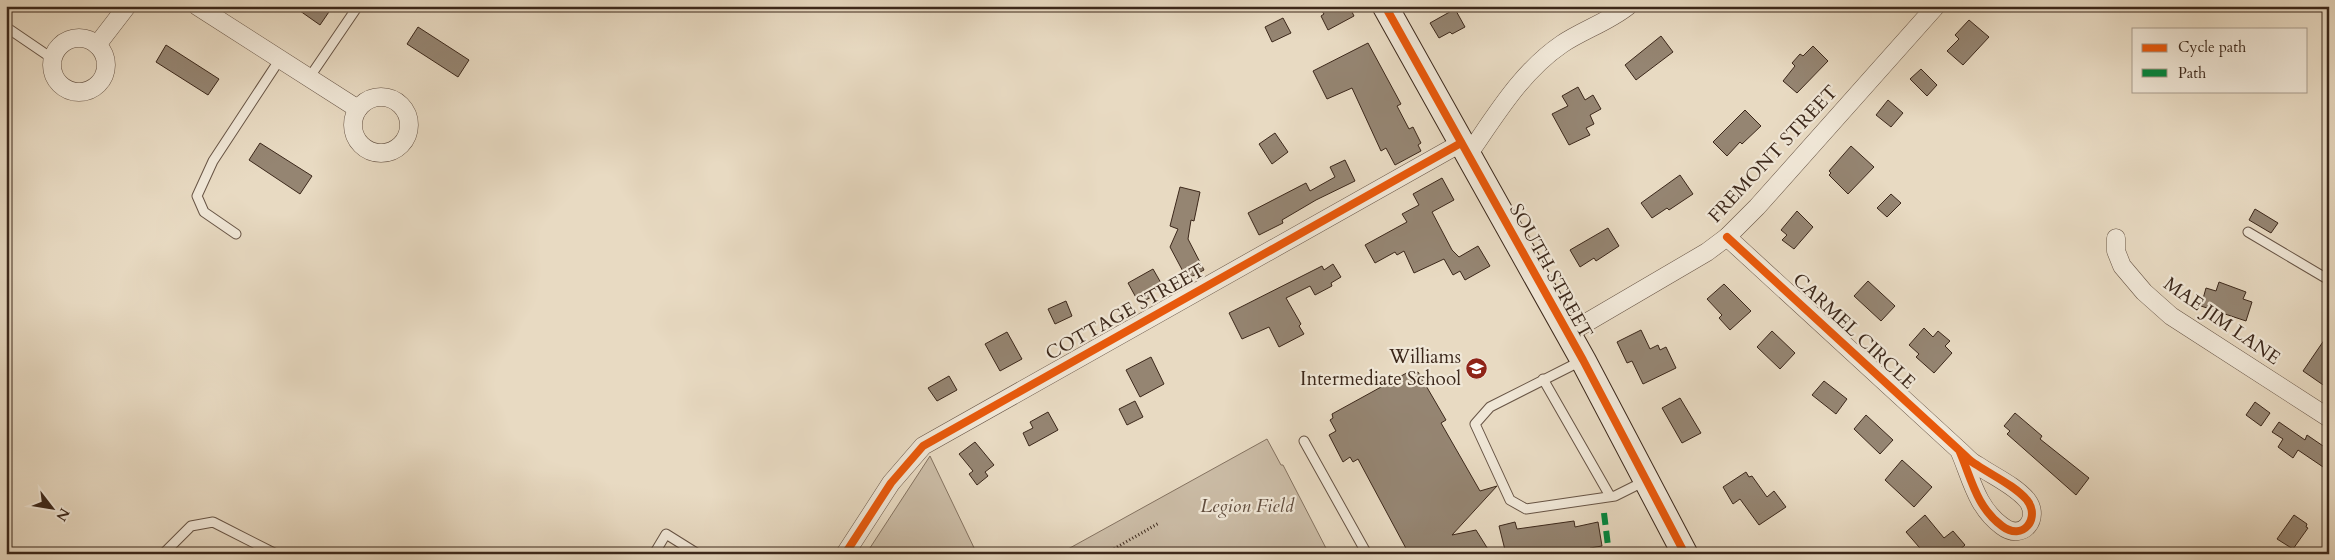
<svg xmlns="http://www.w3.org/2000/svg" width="2335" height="560" font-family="Cardo,serif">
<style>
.green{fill:#cbbca6;stroke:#847260}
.building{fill:#958572;stroke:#3c281b}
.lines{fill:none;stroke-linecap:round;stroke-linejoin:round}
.lane-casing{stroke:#675445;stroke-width:11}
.street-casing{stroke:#675445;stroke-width:19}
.secondary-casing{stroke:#3c281b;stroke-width:27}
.path{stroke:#3c281b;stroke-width:3;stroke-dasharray:1 2.5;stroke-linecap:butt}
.lane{stroke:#f0e7d7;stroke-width:9}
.street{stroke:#f0e7d7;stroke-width:18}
.secondary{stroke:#f0e7d7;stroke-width:25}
.quiet{stroke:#00873e;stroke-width:6;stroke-dasharray:12 6;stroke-linecap:butt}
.cycleway-casing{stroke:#f0e7d7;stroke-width:11}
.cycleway{stroke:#e8590c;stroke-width:8}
.labels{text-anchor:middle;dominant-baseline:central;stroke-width:4.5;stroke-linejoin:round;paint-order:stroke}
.street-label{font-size:19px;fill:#3c281b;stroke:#f0e7d7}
.poi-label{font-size:19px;fill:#3c281b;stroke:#f0e7d7;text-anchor:end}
.park-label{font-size:19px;font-style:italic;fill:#604d3e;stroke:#f0e7d7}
</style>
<rect width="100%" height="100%" fill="#e8dac2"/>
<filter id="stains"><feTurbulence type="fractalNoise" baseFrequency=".004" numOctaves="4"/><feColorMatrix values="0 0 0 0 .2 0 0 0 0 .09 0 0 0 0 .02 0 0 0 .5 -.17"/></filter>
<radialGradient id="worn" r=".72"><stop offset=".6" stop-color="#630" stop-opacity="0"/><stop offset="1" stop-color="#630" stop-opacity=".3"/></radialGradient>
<g class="green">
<path d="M1267 439 1281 465H1283L1329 554H1059Z"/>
<path d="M930 456 977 554H866Z"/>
</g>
<g class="building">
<path d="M293 6H333L320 25Z"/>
<path d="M1331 6H1349L1354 16 1328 30 1321 16 1324 14 1322 11Z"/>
<path d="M1455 9 1465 27 1452 34 1450 32 1439 38 1430 23Z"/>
<path d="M1283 18 1291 33 1272 42 1265 27Z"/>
<path d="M1969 20 1989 37 1963 65 1947 51 1959 39 1955 35Z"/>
<path d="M418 27 469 60 458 77 407 44Z"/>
<path d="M1661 36 1673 52 1636 80 1625 65Z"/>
<path d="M1368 43 1401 104 1397 106 1409 129 1413 127 1421 143 1418 145 1421 151 1395 165 1386 148 1381 151 1352 88 1327 99 1313 71Z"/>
<path d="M166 45 219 79 208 95 156 62Z"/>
<path d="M1813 46 1828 61 1797 93 1783 81 1795 66 1792 63 1800 54 1803 56Z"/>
<path d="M1921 69 1937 85 1927 96 1910 79Z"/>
<path d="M1578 87 1585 100 1593 95 1601 109 1590 115 1594 124 1586 128 1590 135 1569 145 1552 114 1568 106 1562 96Z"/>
<path d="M1888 100 1903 113 1891 127 1876 115Z"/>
<path d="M1745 110 1761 126 1742 144 1740 142 1727 156 1713 142Z"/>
<path d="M1275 133 1288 152 1272 164 1259 144Z"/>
<path d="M260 143 312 176 300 194 249 160Z"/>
<path d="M1851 146 1874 167 1848 194 1829 175 1831 173 1829 171Z"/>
<path d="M1345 160 1355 181 1316 200 1282 220 1283 223 1259 235 1248 213 1306 183 1310 191 1335 177 1330 167Z"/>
<path d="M1680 175 1693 194 1669 210 1667 208 1652 218 1641 203Z"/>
<path d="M1442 178 1454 200 1432 212 1452 250 1459 257 1478 246 1490 266 1465 280 1460 271 1453 275 1444 259 1414 273 1404 251 1397 255 1395 252 1375 263 1365 245 1407 222 1402 214 1419 205 1413 194Z"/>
<path d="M1180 187 1200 192 1194 221 1191 220 1188 239 1204 270 1187 279 1170 247 1178 229 1170 226Z"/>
<path d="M1891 194 1901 203 1887 217 1877 208Z"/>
<path d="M2255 209 2278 223 2271 233 2249 220Z"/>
<path d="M1797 211 1813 227 1794 249 1782 240 1787 235 1781 230Z"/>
<path d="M1608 228 1619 246 1596 261 1594 258 1580 267 1570 250Z"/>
<path d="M1333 264 1341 277 1331 283 1332 286 1315 295 1310 286 1286 298 1301 324 1299 326 1304 334 1279 347 1269 327 1242 339 1229 313 1322 266 1324 270Z"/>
<path d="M1153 269 1161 283 1150 289 1154 296 1139 303 1128 283Z"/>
<path d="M1868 281 1895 306 1881 321 1854 296Z"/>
<path d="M2219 282 2246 292 2243 299 2252 302 2246 321 2201 306 2206 288 2216 291Z"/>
<path d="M1724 284 1751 311 1730 330 1719 318 1722 315 1707 299Z"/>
<path d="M1066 301 1072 316 1055 324 1048 309Z"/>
<path d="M1924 328 1933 337 1938 331 1950 341 1945 346 1952 353 1934 373 1916 357 1919 354 1909 345Z"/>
<path d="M1641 330 1650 349 1658 345 1660 350 1666 347 1676 368 1643 384 1632 361 1627 363 1617 342Z"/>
<path d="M1772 331 1795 353 1780 369 1757 347Z"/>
<path d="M1007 332 1022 359 1000 371 985 344Z"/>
<path d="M2329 333V389L2303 371Z"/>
<path d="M1151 357 1164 384 1140 397 1126 370Z"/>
<path d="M1412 370 1414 374 1418 372 1446 420 1441 423 1480 491 1497 486 1452 535 1476 530 1491 554H1409L1358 459 1353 462 1350 457 1343 462 1329 435 1336 431 1330 420 1333 418 1332 414Z"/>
<path d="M949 376 957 390 937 401 928 388Z"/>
<path d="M1824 381 1847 399 1836 414 1812 395Z"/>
<path d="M1680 398 1701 433 1682 443 1662 408Z"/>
<path d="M1135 401 1143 417 1127 425 1119 409Z"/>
<path d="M2255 402 2270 413 2261 426 2246 415Z"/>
<path d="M1048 412 1058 430 1029 446 1023 433 1033 428 1030 422Z"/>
<path d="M2015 413 2042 436 2040 439 2089 478 2076 495 2007 434 2010 431 2004 426Z"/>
<path d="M1866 415 1893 440 1880 454 1854 429Z"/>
<path d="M2279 422 2305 440 2307 435 2329 450V471L2298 450 2293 458 2278 447 2283 439 2272 432Z"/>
<path d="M975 442 994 465 985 472 988 476 977 485 969 474 973 471 959 454Z"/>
<path d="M1902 460 1932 487 1914 507 1885 480Z"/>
<path d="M1746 472 1749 477 1752 476 1767 497 1774 491 1786 507 1759 525 1740 499 1733 504 1723 487Z"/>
<path d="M1925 515 1944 538 1953 531 1965 545 1955 554H1925L1906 532Z"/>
<path d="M2294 515 2307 524 2306 527 2308 528 2293 549 2277 539Z"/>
<path d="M1574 521 1575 527 1598 522 1602 546 1590 548 1591 554H1506L1499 526 1515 522 1517 529Z"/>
</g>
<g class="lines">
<defs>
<g id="lane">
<path d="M6 27 53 59"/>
<path d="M309 78 358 6"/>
<path d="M2248 232 2329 280"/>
<path d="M236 234 204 212 197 196 213 161 280 59"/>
<path d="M1581 361 1490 407 1475 424 1510 500 1526 509 1615 496 1645 481"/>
<path d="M1543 379 1610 496"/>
<path d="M1304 441 1367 554"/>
<path d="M163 554 191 526 213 522 276 554"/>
<path d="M654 554 666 534 698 554"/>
</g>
<g id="street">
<path d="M197 6 358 109"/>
<circle cx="79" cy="65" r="27"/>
<path d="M97 45 127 6"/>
<circle cx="381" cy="125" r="28"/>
<path d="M1468 155C1496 115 1521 72 1562 44 1583 30 1608 22 1628 6"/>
<path d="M1727 237 1959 450C1971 477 1976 507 2002 526 2023 542 2041 518 2027 500 2014 485 1993 476 1977 465 1970 462 1965 455 1959 450"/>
<path d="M2116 238V251L2122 266 2144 292 2171 316 2329 418"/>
<path d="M1567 334 1707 252 1727 237 1757 207 1936 6"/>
<path d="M845 554 891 483 923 446 1461 143"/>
</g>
<path id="secondary" d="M1385 6 1583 360 1685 554"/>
</defs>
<use href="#lane" class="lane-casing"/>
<use href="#street" class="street-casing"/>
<use href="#secondary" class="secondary-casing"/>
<g class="path">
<path d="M948 550 952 554"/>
<path d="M1105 554 1159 523"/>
</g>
<use href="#lane" class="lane"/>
<use href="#street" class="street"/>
<use href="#secondary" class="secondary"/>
<path class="quiet" d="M1604 513 1609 554"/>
<defs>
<g id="cycleway">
<path d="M1385 6 1583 360 1685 554"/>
<path d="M1727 237 1959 450C1971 477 1976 507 2002 526 2023 542 2041 518 2027 500 2014 485 1993 476 1977 465 1970 462 1965 455 1959 450"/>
<path d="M845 554 891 483 923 446 1461 143"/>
</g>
</defs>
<use href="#cycleway" class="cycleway-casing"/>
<use href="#cycleway" class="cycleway"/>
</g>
<defs>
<symbol id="school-disc" viewBox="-11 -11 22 22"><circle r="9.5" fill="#8f2418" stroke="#f0e7d7"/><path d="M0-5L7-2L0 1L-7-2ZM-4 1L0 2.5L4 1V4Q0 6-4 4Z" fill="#fff"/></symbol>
</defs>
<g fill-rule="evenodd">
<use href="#school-disc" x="1464" y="356" width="25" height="25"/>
</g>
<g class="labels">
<g class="street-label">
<text transform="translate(1773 154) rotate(-47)">FREMONT STREET</text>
<text transform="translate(1551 271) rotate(61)">SOUTH STREET</text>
<text transform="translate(1125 312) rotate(-29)">COTTAGE STREET</text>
<text transform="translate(2222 321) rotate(35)">MAE JIM LANE</text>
<text transform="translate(1854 331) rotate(43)">CARMEL CIRCLE</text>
</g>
<g class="poi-label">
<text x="1461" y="357">Williams<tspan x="1461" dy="22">Intermediate School</tspan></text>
</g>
<g class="park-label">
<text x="1247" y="506">Legion Field</text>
</g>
</g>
<rect width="2335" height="560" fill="none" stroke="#e8dac2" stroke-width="25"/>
<rect x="8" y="8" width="2320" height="545" fill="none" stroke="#3c281b" stroke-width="2.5"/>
<rect x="12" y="12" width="2310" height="535" fill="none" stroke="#3c281b"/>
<rect x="2132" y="28" width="175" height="65" fill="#f0e7d7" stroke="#a89b8c"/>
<rect x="2142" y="44" width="25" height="8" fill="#e8590c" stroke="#a89b8c"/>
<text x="2178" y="52" font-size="15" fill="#3c281b">Cycle path</text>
<rect x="2142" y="69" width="25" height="8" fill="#00873e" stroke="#a89b8c"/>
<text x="2178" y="78" font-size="15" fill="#3c281b">Path</text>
<g transform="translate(52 508) rotate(121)" stroke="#f0e7d7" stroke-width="4" paint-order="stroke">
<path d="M0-4L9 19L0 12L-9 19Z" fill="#3c281b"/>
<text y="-8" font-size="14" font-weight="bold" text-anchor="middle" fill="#3c281b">N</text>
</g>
<rect width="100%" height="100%" filter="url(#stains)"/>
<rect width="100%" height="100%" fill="url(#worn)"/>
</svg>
